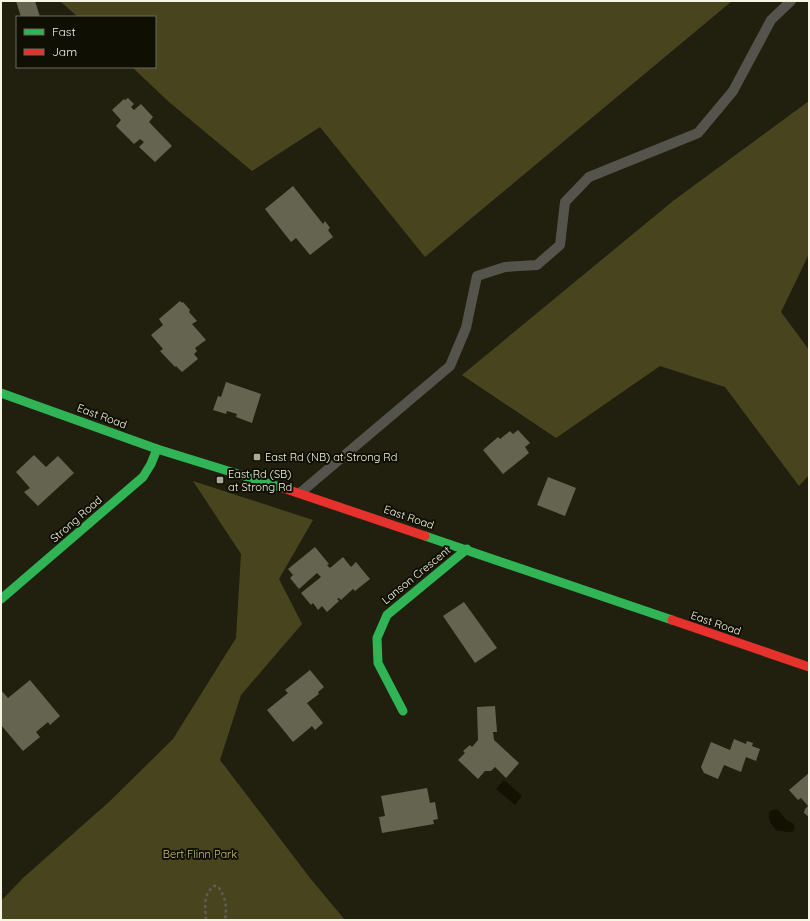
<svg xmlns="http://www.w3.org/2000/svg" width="810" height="921" font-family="Quicksand,sans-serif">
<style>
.green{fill:#48451e}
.water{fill:#131102}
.building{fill:#656450}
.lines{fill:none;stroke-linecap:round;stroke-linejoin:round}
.path{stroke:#5f5e56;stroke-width:2.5;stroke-dasharray:3 3;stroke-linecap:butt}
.lane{stroke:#54544d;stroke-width:10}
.fast{stroke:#30b455;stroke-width:9}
.jam{stroke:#e5322d;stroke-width:9}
.poi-dot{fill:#abaa99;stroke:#100f04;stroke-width:1.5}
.labels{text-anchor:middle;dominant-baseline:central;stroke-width:4;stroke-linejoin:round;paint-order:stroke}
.street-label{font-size:11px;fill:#f6f5e3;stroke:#100f04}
.poi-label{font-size:11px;fill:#f6f5e3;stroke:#100f04;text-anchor:start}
.park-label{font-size:11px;fill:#c9c269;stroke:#100f04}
</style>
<rect width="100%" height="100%" fill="#21200f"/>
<g class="green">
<path d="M60 1H732L425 257 320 127 252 171 169 102 132 67H155V17H78Z"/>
<path d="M809 101V254L781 312 809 350V475L799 486 725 387 660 366 556 438 462 375 673 201Z"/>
<path d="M193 481 313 520 279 579 302 624 241 695 220 760 310 878 345 920H1V901L23 878 109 802 173 739 236 638 241 554Z"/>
</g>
<g class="water">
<path d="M504 780 522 796 515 805 496 789Z"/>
<path d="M776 809 780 812 786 820 794 824 795 828 793 831C788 834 784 830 778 831 772 827 766 818 770 811Z"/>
</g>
<g class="building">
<path d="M16 1H35L40 17H21Z"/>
<path d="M128 98 134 104 131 107 134 110 141 104 153 117 149 122 172 146 155 162 139 147 144 142 140 139 134 144 116 126 121 120 112 110 124 99 125 100Z"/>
<path d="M293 186 323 224 325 221 330 228 328 230 333 237 310 255 296 238 291 242 265 209Z"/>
<path d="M180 301 182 303 183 302 190 310 189 312 197 321 192 324 206 340 195 348 197 351 194 354 198 359 182 372 176 366 175 367 160 351 163 349 151 335 163 325 159 319Z"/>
<path d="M226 382 261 394 252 423 236 417 237 414 227 411 226 414 213 410 218 396 221 397Z"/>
<path d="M518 430 530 443 525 447 529 453 503 474 483 450 498 437 500 439 510 431 513 434Z"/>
<path d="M34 455 46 467 58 456 74 473 38 506 24 492 30 488 16 472Z"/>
<path d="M548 477 576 488 565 516 537 505Z"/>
<path d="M315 547 329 564 327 565 330 568 343 557 351 567 356 562 370 579 355 591 353 589 341 600 339 598 337 599 339 601 327 612 322 606 318 610 313 603 311 605 301 593 321 577 317 573 299 589 290 578 293 575 288 569Z"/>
<path d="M464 602 497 648 475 663 443 616Z"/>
<path d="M310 670 324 687 318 692 319 694 307 703 323 723 315 730 312 726 293 742 267 710 288 693 285 690Z"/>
<path d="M30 680 60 716 50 725 48 722 36 732 40 737 23 751 1 725V690L8 698Z"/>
<path d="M495 706 497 732H493L494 740 519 763 506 778 495 767 491 771H485L478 779 458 760 465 753 463 751 470 745 472 747 478 740 477 707Z"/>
<path d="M734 739 746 744 747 741 753 743 752 746 760 749 756 761 746 757 741 772 724 765 718 779 704 773 701 767 711 742 730 750Z"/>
<path d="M809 773V817L804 813 805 809 808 806 801 798 798 800 789 790Z"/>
<path d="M427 788 430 803 435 802 438 819 433 820 434 824 382 833 379 817 385 816 381 796Z"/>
</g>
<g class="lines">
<path class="path" d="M206 920C205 907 203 894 214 886H218C226 899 227 906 225 920"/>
<path class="lane" d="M300 493 450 366 466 328 477 276 505 267 537 265 560 245 565 202 589 177 698 133 733 91 771 20 791 1"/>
<g class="fast">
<path d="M1 393 157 449 283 488"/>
<path d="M425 536 672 620"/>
<path d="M1 599 143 477 151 464 157 449"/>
<path d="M403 711 378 663 377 638 387 615 467 549"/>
</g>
<g class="jam">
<path d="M283 488 425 536"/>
<path d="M672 620 809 667"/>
</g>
</g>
<g class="poi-dot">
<rect x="253" y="453" width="8" height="8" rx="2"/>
<rect x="216" y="476" width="8" height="8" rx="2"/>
</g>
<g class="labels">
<g class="street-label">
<text transform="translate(102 416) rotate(20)">East Road</text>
<text transform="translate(409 517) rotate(19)">East Road</text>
<text transform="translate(76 519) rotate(-41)">Strong Road</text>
<text transform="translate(416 575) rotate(-39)">Lanson Crescent</text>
<text transform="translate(716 623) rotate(19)">East Road</text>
</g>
<g class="poi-label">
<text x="265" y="457">East Rd (NB) at Strong Rd</text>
<text x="228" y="474">East Rd (SB)<tspan x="228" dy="13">at Strong Rd</tspan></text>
</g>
<g class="park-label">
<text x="200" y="854">Bert Flinn Park</text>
</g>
</g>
<rect width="810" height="921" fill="none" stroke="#f6f5e3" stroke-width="4"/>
<rect x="16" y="16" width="140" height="52" fill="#100f04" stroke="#6c6b5d"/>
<rect x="24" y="29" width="20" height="6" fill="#30b455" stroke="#6c6b5d"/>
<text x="52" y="36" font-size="12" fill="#f6f5e3">Fast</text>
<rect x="24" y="49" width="20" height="6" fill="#e5322d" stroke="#6c6b5d"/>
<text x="52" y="56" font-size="12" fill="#f6f5e3">Jam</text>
</svg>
